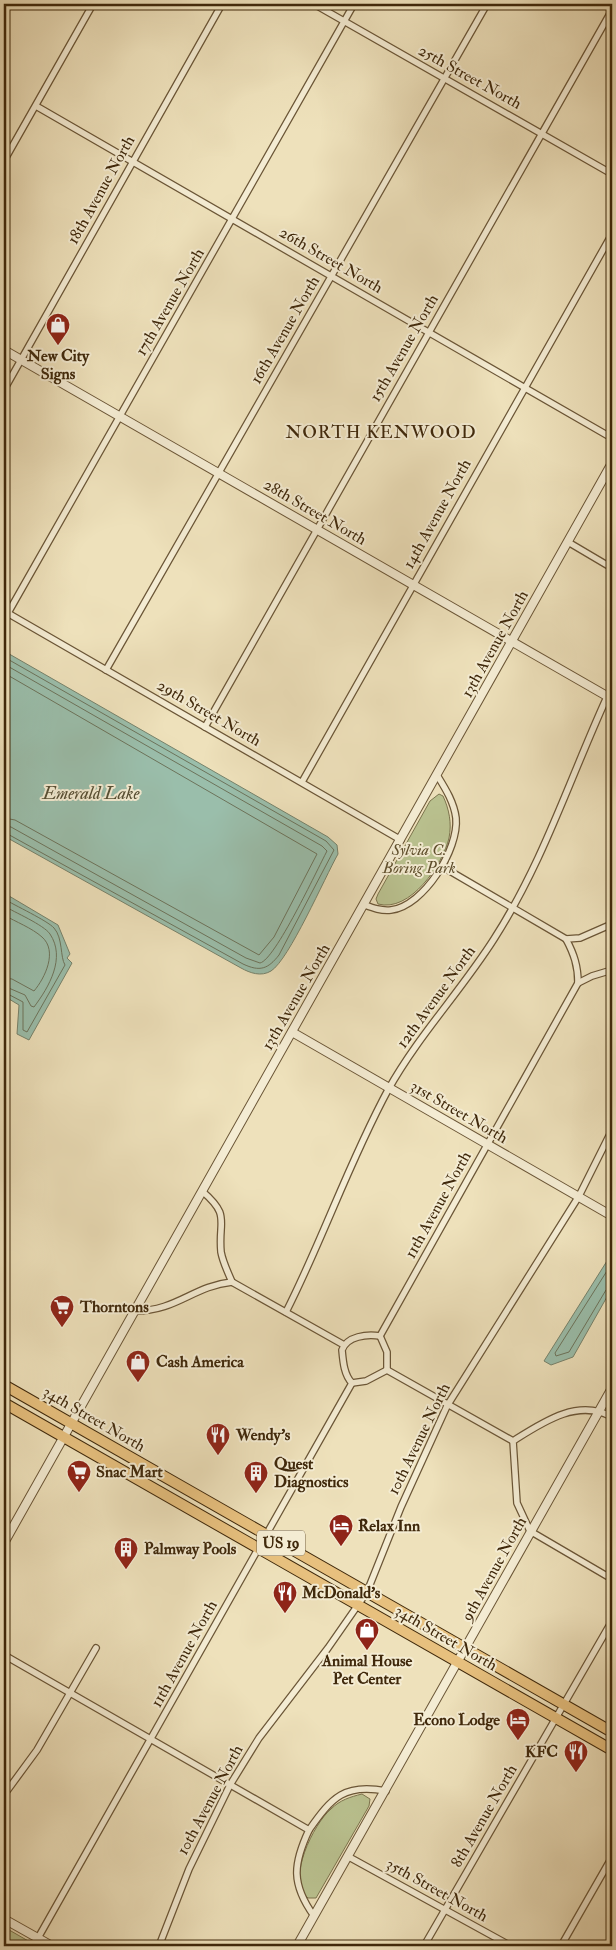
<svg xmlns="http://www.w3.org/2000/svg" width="616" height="1950" font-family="'IM FELL Double Pica',serif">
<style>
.green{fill:#bac290;stroke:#7c754e}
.water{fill:#9abeab;stroke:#76826b}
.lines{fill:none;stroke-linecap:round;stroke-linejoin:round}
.shore{stroke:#6c735b;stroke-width:1}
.minor-casing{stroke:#6b5637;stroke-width:8}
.tertiary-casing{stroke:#6b5637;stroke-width:10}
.trunk-casing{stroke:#3f280b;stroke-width:12}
.minor{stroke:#f4ecd3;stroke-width:5.5}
.tertiary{stroke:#f4ecd3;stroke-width:8}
.trunk{stroke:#e7c07e;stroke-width:10}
.labels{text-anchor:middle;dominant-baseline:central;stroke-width:4;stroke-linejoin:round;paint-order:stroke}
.shield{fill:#f4ecd3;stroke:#756347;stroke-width:1}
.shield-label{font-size:15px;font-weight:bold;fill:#3f280b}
.street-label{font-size:16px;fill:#3f280b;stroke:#f4ecd3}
.poi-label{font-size:16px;font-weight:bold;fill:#3f280b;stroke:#f4ecd3;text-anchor:start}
.park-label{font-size:16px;font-style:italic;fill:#5e4e2c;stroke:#f4ecd3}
.neighbourhood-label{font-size:18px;letter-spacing:1px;fill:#3f280b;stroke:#f4ecd3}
.water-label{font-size:18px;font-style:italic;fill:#564e33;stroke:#f4ecd3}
</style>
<rect width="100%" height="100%" fill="#eee1bb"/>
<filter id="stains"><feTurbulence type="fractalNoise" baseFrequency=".004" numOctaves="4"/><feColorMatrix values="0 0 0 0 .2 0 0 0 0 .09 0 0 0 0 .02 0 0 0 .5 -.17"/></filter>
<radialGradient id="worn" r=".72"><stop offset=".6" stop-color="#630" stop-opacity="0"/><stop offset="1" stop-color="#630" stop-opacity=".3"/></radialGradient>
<g class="green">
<path d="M439 794 443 796C449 809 452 823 449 838 443 864 410 913 378 904L376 899 378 894 430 801Z"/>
<path d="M362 1794 370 1799 369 1806 316 1898H308C285 1881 314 1823 331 1809 340 1800 350 1797 362 1794Z"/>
<path d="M4 1927 37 1946H4Z"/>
</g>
<g class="water">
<path d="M4 651 328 837 337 845 338 854C325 877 289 960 271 971 261 977 250 973 241 968L4 836Z"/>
<path d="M4 893 58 925 70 954 67 958 72 963 29 1040 17 1034 19 1005 4 996Z"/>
<path d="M612 1253V1288L573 1357 551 1365 544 1361Z"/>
</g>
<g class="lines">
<g class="shore">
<path d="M4 657 326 841 334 850 279 955C268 969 260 972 243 964L4 832"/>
<path d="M4 664 322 846 327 851C317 870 275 960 260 963L246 958 11 827 4 825"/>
<path d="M4 673 317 854 274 937 259 955 15 820 4 818"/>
<path d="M4 899C14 905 48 921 54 928 63 938 60 957 65 965L27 1032 23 1030V1002L4 992"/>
<path d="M4 906C14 912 44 925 50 934 66 958 49 987 34 1007L31 1006 25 995 4 986"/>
<path d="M4 915C16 922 32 928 42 937 58 951 45 978 34 991L12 979 4 978"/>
<path d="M612 1263 555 1353 556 1356 569 1352 606 1290 612 1287"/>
</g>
<defs>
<g id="minor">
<path d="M314 4 612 174"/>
<path d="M36 106 612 438"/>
<path d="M4 161 93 4"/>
<path d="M4 390 222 4"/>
<path d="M568 542 612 568"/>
<path d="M4 611 401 840"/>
<path d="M8 613 354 4"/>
<path d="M106 670 487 4"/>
<path d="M205 727 612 10"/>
<path d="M302 782 612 234"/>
<path d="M365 905C373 908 381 911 391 910 424 906 459 849 456 818 454 802 445 788 437 775"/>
<path d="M566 939 580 938 612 924"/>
<path d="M578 983 592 976 612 970"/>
<path d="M202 1191C231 1216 218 1220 221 1252 223 1263 228 1272 232 1282"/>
<path d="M135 1311C177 1311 193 1286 232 1282L344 1345"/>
<path d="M286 1312C323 1239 349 1162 388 1090 418 1036 461 991 494 939 543 863 570 778 607 697"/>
<path d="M380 1336 578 983C578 966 574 954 566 939L443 867"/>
<path d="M380 1336C367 1334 347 1336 342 1350 343 1361 344 1375 352 1383L366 1381 387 1370"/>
<path d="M380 1336 387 1352V1370"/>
<path d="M387 1370 513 1441"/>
<path d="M612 1417C578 1398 543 1422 513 1441L517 1503 530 1531 612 1579"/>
<path d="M4 1655 309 1830C293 1864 291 1884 314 1916"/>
<path d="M4 1795 37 1750 96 1648"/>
<path d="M309 1830C332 1797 345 1783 386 1791"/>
<path d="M349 1857 511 1946"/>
<path d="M38 1938 352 1383"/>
<path d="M159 1946 189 1869 230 1785 259 1738 328 1648 367 1592 401 1507 447 1406 579 1196 612 1130"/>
<path d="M424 1946 612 1621"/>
<path d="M561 1946 612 1857"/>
</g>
<g id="tertiary">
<path d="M4 350 612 699"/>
<path d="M292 1032 612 1216"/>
<path d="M4 1543 612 463"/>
<path d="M4 1919 52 1946"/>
<path d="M297 1946 612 1388"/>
</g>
<g id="trunk">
<path d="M4 1385 612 1732"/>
<path d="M4 1403 612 1750"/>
</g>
</defs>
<use href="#minor" class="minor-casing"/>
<use href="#tertiary" class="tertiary-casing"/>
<use href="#trunk" class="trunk-casing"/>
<use href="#minor" class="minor"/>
<use href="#tertiary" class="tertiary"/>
<use href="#trunk" class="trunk"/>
</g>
<defs>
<symbol id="shop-pin" viewBox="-11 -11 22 30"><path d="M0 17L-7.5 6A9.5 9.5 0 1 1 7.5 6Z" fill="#8f2418" stroke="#f4ecd3"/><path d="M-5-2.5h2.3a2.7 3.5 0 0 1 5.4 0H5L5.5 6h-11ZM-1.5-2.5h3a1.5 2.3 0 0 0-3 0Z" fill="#fff"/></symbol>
<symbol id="supermarket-pin" viewBox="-11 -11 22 30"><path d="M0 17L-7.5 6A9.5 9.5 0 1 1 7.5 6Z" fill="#8f2418" stroke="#f4ecd3"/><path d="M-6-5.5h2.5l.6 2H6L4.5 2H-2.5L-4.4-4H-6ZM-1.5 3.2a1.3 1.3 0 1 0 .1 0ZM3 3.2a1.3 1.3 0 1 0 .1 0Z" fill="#fff"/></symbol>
<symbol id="restaurant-pin" viewBox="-11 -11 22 30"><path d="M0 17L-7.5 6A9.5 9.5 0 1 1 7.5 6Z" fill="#8f2418" stroke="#f4ecd3"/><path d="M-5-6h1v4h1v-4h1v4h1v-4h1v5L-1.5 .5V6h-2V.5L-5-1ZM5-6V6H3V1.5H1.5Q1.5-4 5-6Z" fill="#fff"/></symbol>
<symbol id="building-pin" viewBox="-11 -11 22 30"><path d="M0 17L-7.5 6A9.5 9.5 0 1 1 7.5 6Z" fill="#8f2418" stroke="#f4ecd3"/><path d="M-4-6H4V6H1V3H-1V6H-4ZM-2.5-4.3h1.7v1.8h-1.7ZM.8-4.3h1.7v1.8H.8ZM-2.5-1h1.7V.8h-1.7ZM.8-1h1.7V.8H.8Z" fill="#fff"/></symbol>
<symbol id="hotel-pin" viewBox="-11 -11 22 30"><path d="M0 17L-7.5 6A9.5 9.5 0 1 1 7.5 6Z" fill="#8f2418" stroke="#f4ecd3"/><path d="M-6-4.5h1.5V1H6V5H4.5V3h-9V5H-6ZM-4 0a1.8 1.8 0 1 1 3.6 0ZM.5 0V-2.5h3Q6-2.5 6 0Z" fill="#fff"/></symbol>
</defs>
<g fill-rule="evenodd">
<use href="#shop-pin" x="44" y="311" width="28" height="38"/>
<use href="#supermarket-pin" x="48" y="1293" width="28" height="38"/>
<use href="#shop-pin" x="124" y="1348" width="28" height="38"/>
<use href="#restaurant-pin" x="204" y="1421" width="28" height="38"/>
<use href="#supermarket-pin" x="65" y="1458" width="28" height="38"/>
<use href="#building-pin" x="242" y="1459" width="28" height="38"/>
<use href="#hotel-pin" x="327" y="1512" width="28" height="38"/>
<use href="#building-pin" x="112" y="1535" width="28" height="38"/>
<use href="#restaurant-pin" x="271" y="1579" width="28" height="38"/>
<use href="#shop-pin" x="353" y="1616" width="28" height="38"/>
<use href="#hotel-pin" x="504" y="1706" width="28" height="38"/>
<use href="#restaurant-pin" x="562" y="1738" width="28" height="38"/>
</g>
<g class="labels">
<rect class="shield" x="257" y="1530.5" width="48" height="25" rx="4"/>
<g class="shield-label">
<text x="281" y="1543">US 19</text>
</g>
<g class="street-label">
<text transform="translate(470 77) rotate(29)">25th Street North</text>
<text transform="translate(101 190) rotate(-61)">18th Avenue North</text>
<text transform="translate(331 260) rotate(30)">26th Street North</text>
<text transform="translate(170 302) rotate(-60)">17th Avenue North</text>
<text transform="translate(285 330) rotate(-60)">16th Avenue North</text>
<text transform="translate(404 348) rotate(-60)">15th Avenue North</text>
<text transform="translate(315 512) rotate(30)">28th Street North</text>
<text transform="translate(437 514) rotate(-61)">14th Avenue North</text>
<text transform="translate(495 644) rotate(-61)">13th Avenue North</text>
<text transform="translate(209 713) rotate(30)">29th Street North</text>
<text transform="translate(296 997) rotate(-60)">13th Avenue North</text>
<text transform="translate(436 997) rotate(-54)">12th Avenue North</text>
<text transform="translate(459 1112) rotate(30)">31st Street North</text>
<text transform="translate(438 1205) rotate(-61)">11th Avenue North</text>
<text transform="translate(94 1419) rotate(30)">34th Street North</text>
<text transform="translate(419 1439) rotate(-64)">10th Avenue North</text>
<text transform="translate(494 1569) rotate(-61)">9th Avenue North</text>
<text transform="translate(446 1638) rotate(30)">34th Street North</text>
<text transform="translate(184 1654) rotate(-61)">11th Avenue North</text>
<text transform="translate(210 1800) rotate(-62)">10th Avenue North</text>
<text transform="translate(484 1816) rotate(-60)">8th Avenue North</text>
<text transform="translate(437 1890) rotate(29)">35th Street North</text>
</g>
<g class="poi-label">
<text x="58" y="356" text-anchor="middle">New City<tspan x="58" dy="18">Signs</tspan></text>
<text x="80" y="1307">Thorntons</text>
<text x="156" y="1362">Cash America</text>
<text x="236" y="1435">Wendy's</text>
<text x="274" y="1464">Quest<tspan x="274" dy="18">Diagnostics</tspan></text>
<text x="96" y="1472">Snac Mart</text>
<text x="358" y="1526">Relax Inn</text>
<text x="144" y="1549">Palmway Pools</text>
<text x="302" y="1593">McDonald's</text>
<text x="367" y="1661" text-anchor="middle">Animal House<tspan x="367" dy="18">Pet Center</tspan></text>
<text x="500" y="1720" text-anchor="end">Econo Lodge</text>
<text x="558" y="1752" text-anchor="end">KFC</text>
</g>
<g class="park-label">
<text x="419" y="850">Sylvia C.<tspan x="419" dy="18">Boring Park</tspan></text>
</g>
<g class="neighbourhood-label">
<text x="381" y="432">NORTH KENWOOD</text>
</g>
<g class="water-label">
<text x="91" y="793">Emerald Lake</text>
</g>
</g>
<rect width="616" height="1950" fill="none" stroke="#eee1bb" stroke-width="20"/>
<rect x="5" y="5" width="606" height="1940" fill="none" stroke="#3f280b" stroke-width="2.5"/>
<rect x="10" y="10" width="596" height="1930" fill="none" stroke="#3f280b"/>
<rect width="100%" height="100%" filter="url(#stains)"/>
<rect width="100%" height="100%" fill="url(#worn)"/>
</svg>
